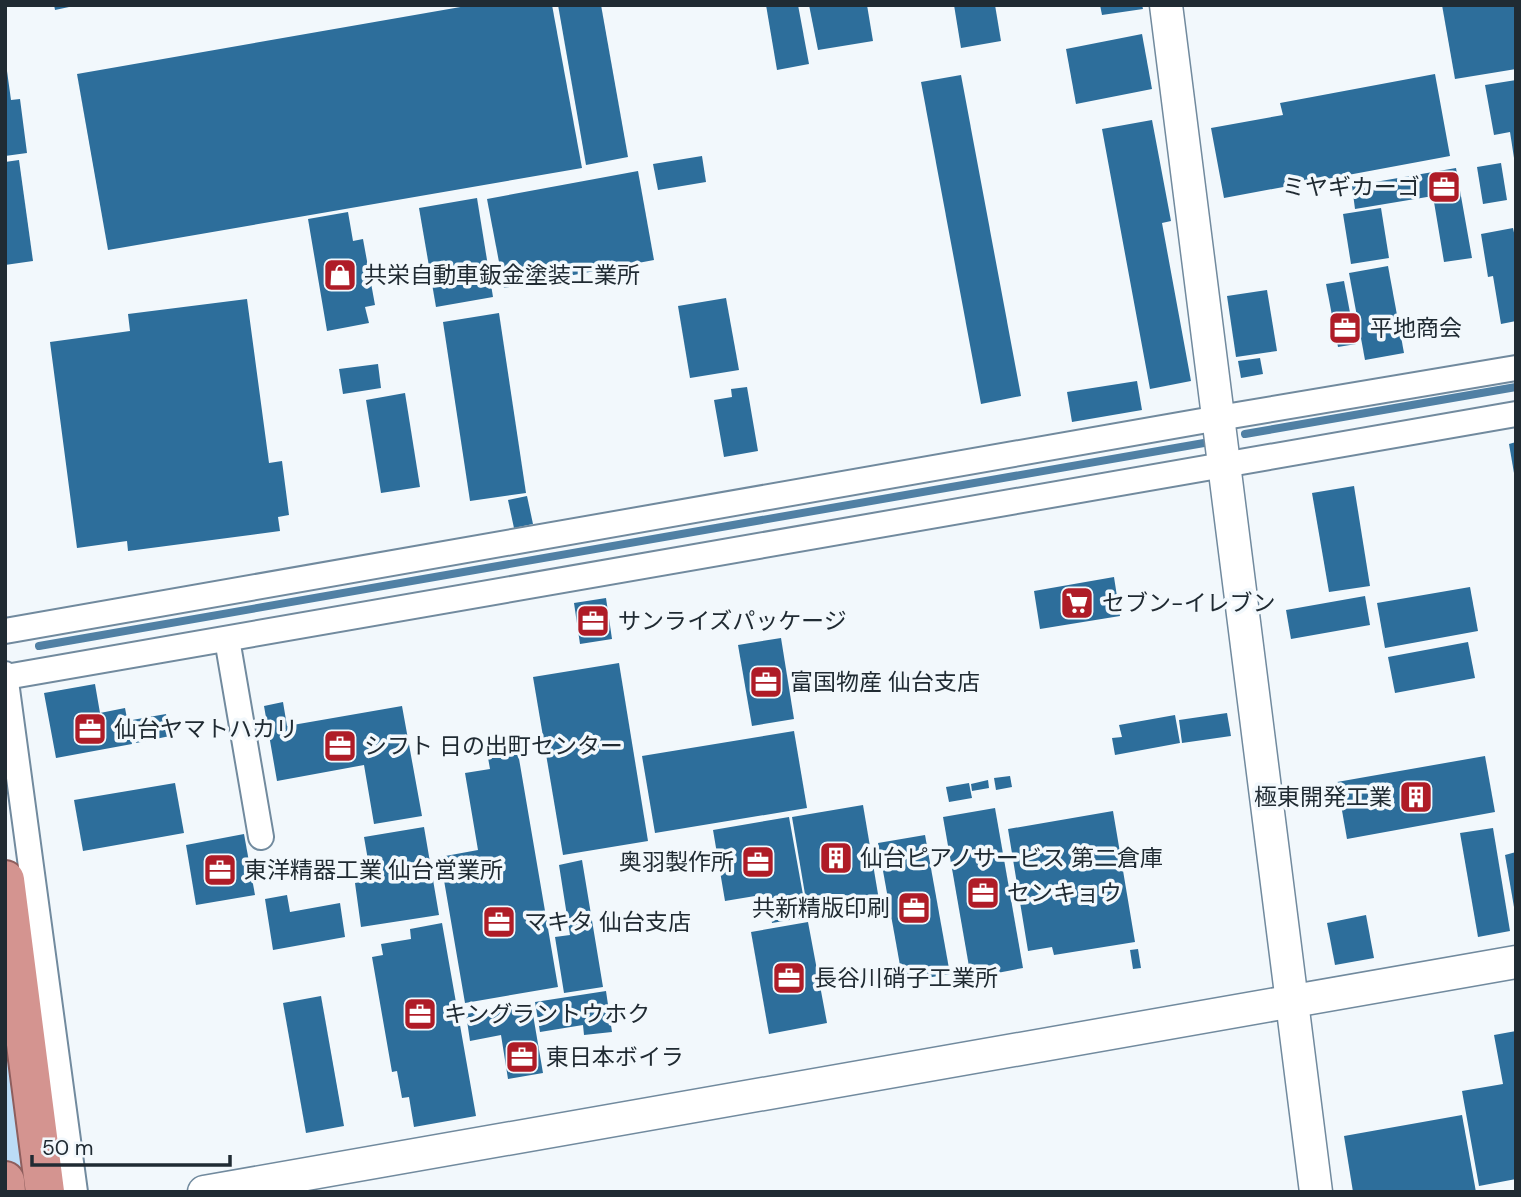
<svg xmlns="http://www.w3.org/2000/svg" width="1521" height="1197" font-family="'DM Sans','Noto Sans JP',sans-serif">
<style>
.green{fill:#bcdcf6}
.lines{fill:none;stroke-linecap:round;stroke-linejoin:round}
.stream{stroke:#5080a4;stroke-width:8}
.building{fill:#2d6e9b}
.minor-casing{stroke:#718a9e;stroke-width:28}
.tertiary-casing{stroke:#718a9e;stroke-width:35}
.trunk-casing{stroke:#8e5e5d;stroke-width:42}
.minor{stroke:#fff;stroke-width:24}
.tertiary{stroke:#fff;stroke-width:32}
.trunk{stroke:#d49490;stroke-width:38}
.labels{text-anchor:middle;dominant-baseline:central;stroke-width:7;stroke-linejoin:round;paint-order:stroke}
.poi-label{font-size:23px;fill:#202b33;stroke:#f2f8fc;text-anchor:start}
</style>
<rect width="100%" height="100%" fill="#f2f8fc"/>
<path class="green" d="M5 965 35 1192H8L5 1168Z"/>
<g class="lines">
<g class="stream">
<path d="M1245 434 1516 387"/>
<path d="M39 646 1204 443"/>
</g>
</g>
<g class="building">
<path d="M54 5H69V7L55 10Z"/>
<path d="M472 5H552L582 168 108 250 77 74Z"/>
<path d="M558 5H601L628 157 586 165Z"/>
<path d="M766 5H798L809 64 777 70Z"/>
<path d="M809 5H867L873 41 818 50Z"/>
<path d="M954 5H995L1001 41 961 48Z"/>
<path d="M1100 5H1142L1143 9 1102 15Z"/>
<path d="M1442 5H1516V69L1455 79Z"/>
<path d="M1142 34 1152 89 1076 104 1066 49Z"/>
<path d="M5 71H7L11 100 20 99 27 153 5 156Z"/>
<path d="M1435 74 1450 156 1224 198 1211 128 1283 115 1280 103Z"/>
<path d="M961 75 1021 396 981 404 921 82Z"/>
<path d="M1516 80V158H1514L1510 132 1494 135 1485 85Z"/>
<path d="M1152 120 1171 221 1162 223 1191 381 1150 389 1102 129Z"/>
<path d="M702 156 706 182 658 190 653 164Z"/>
<path d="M19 160 33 261 5 265V162Z"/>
<path d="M1501 163 1507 200 1483 204 1477 167Z"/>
<path d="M1456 168 1472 258 1444 262 1433 196 1355 209 1352 186Z"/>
<path d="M638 171 654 260 504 288 487 199Z"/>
<path d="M477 198 493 297 436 307 419 208Z"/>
<path d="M1381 208 1389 258 1351 264 1343 214Z"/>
<path d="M348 212 353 241 363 239 375 305 365 307 369 323 327 331 308 219Z"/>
<path d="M1513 228 1516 242V321L1501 324 1493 276 1488 277 1481 234Z"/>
<path d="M1388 266 1404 353 1365 360 1349 273Z"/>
<path d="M1344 281 1356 344 1338 347 1326 284Z"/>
<path d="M1267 290 1277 351 1236 357 1227 296Z"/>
<path d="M726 298 739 370 690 378 678 306Z"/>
<path d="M247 299 269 463 282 461 289 515 278 517 280 531 128 551 127 541 77 548 50 342 130 331 128 314Z"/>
<path d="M499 313 526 493 470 501 443 322Z"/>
<path d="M1260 358 1263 374 1241 378 1238 361Z"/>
<path d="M378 364 381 388 343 394 339 369Z"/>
<path d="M1137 381 1142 410 1072 422 1067 392Z"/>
<path d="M747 387 758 451 724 457 714 400 732 397 731 389Z"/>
<path d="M405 393 420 487 381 493 366 400Z"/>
<path d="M1516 442V473H1514L1509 444Z"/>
<path d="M1354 486 1370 586 1329 592 1312 493Z"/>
<path d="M527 496 533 524 514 528 508 500Z"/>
<path d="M1114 577 1120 616 1040 629 1034 591Z"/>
<path d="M1470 587 1478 631 1385 648 1377 603Z"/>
<path d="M1365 596 1370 625 1291 639 1286 610Z"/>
<path d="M606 598 612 639 580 644 574 603Z"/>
<path d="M781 638 794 719 752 726 738 645Z"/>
<path d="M1468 642 1475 678 1395 693 1388 657Z"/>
<path d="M619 663 648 841 563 855 533 677Z"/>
<path d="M95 684 100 713 125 708 132 744 56 758 44 693Z"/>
<path d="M283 702 287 726 402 706 422 816 374 824 364 765 277 781 264 706Z"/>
<path d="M1227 713 1231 736 1182 743 1179 720Z"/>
<path d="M166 714 170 736 136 743 132 720Z"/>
<path d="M1175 715 1180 743 1115 755 1112 738 1122 737 1119 725Z"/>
<path d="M794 731 807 808 655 833 642 756Z"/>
<path d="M517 747 558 987 465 1003 440 857 478 850 465 773 490 769 487 752Z"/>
<path d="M1485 756 1495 812 1347 839 1337 782Z"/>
<path d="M1010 776 1012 787 996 790 994 778Z"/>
<path d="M988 780 989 788 972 791 971 784Z"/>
<path d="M175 783 184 833 83 851 74 800Z"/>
<path d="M969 783 972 798 949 802 946 787Z"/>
<path d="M863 805 879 900 808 912 792 817Z"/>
<path d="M995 808 1023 968 971 978 943 817Z"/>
<path d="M1113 811 1135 942 1054 955 1052 947 1028 951 1008 829Z"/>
<path d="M789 817 807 917 772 923 767 894 725 901 713 830Z"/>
<path d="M424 827 439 915 361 927 355 883 381 879 379 864 369 866 364 837Z"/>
<path d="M1493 828 1510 931 1478 937 1460 833Z"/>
<path d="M244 834 255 895 196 905 186 845Z"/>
<path d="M925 835 950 974 903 982 878 843Z"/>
<path d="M1516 852V907H1514L1505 855Z"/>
<path d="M582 860 603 987 564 993 555 937 570 935 559 865Z"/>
<path d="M287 895 290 912 340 903 345 937 273 950 265 899Z"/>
<path d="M1366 915 1374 958 1335 965 1327 923Z"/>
<path d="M808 922 827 1023 769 1034 751 932Z"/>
<path d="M442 923 476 1116 414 1127 409 1097 402 1098 397 1071 392 1072 372 957 383 955 381 944 411 939 410 929Z"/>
<path d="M1138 949 1141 968 1133 969 1130 950Z"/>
<path d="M606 991 612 1032 584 1035 583 1025 540 1032 535 1002Z"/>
<path d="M321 996 344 1126 306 1133 283 1003Z"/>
<path d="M531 1003 543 1073 508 1079 501 1035 470 1041 466 1014Z"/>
<path d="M1516 1031V1179L1479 1186 1462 1091 1503 1084 1494 1035Z"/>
<path d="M1462 1115 1476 1192H1353L1344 1136Z"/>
</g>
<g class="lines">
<defs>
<g id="minor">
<path d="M5 631 1219 418 1516 368"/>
<path d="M227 639 261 837"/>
<path d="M5 674 75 1192"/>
<path d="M6 677 1516 414"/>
</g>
<g id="tertiary">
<path d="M1166 5 1316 1192"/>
<path d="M204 1192 1516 962"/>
</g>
<g id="trunk">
<path d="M5 880 45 1192"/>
<path d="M5 1181 6 1192"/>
</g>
</defs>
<use href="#minor" class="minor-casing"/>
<use href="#tertiary" class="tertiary-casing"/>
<use href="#trunk" class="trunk-casing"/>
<use href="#minor" class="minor"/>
<use href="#tertiary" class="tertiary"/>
<use href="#trunk" class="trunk"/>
</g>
<defs>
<symbol id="office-square" viewBox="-11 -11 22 22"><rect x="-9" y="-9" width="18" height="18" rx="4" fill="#af1c27" stroke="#f2f8fc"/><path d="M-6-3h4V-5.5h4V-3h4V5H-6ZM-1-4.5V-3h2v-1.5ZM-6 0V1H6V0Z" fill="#fff"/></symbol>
<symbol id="shop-square" viewBox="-11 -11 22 22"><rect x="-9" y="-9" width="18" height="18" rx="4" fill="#af1c27" stroke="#f2f8fc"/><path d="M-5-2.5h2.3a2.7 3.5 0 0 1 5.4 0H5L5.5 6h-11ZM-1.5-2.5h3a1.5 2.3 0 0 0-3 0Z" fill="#fff"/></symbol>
<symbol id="supermarket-square" viewBox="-11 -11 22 22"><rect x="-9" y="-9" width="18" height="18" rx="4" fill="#af1c27" stroke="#f2f8fc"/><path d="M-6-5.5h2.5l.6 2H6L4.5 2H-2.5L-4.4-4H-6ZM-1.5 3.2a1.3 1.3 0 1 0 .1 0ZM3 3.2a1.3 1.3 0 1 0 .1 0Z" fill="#fff"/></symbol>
<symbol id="building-square" viewBox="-11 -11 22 22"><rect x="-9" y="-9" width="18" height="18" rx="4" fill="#af1c27" stroke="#f2f8fc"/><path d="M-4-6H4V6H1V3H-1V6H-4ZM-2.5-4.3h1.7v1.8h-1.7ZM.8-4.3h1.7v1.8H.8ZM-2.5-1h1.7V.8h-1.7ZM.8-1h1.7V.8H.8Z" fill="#fff"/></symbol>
</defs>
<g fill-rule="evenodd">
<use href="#office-square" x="1425" y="168" width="38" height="38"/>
<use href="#shop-square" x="321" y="256" width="38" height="38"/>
<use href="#office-square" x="1326" y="309" width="38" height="38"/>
<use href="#supermarket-square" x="1058" y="584" width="38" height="38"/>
<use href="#office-square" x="574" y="602" width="38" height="38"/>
<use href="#office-square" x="747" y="663" width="38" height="38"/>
<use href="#office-square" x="71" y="710" width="38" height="38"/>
<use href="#office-square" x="321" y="727" width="38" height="38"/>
<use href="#building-square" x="1397" y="778" width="38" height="38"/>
<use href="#building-square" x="817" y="839" width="38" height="38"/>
<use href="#office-square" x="739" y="843" width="38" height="38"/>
<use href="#office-square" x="201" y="851" width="38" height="38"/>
<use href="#office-square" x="964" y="874" width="38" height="38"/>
<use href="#office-square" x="895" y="889" width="38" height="38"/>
<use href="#office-square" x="480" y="903" width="38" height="38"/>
<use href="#office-square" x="770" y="959" width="38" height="38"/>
<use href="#office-square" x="401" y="995" width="38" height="38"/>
<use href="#office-square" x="503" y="1038" width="38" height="38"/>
</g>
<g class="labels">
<g class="poi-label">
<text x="1420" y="187" text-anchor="end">ミヤギカーゴ</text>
<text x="364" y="275">共栄自動車鈑金塗装工業所</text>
<text x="1370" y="328">平地商会</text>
<text x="1102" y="603">セブン-イレブン</text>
<text x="618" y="621">サンライズパッケージ</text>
<text x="790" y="682">富国物産 仙台支店</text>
<text x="114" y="729">仙台ヤマトハカリ</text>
<text x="364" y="746">シフト 日の出町センター</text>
<text x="1392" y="797" text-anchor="end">極東開発工業</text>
<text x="860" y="858">仙台ピアノサービス 第二倉庫</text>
<text x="734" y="862" text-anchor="end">奥羽製作所</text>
<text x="244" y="870">東洋精器工業 仙台営業所</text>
<text x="1007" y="893">センキョウ</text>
<text x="890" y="908" text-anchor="end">共新精版印刷</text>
<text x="524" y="922">マキタ 仙台支店</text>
<text x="814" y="978">長谷川硝子工業所</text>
<text x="444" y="1014">キングラントウホク</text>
<text x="546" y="1057">東日本ボイラ</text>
</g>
</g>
<rect width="1521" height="1197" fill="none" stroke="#202b33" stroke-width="14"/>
<path d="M32 1155v10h198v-10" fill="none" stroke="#202b33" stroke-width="3.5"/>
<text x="42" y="1155" font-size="21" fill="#202b33" stroke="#f2f8fc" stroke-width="5" paint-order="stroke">50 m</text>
</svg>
